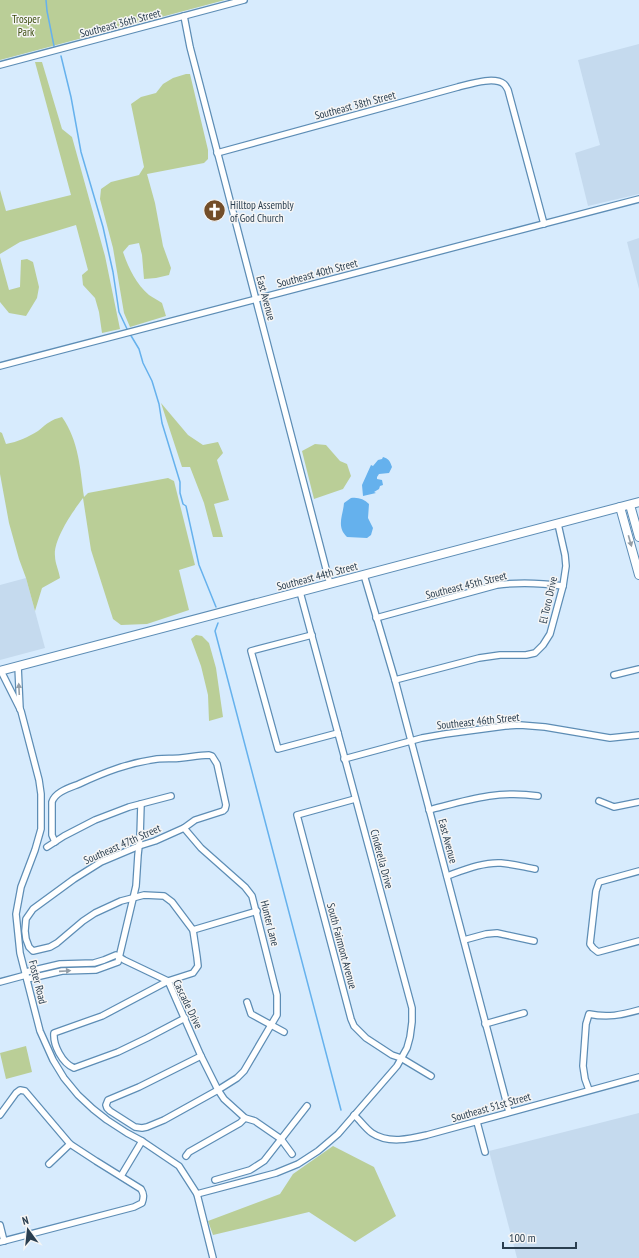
<svg xmlns="http://www.w3.org/2000/svg" width="639" height="1258" font-family="'PT Sans Narrow',sans-serif">
<style>
.built{fill:#c5daee}
.green{fill:#bace97}
.water{fill:#65b1ed}
.lines{fill:none;stroke-linecap:round;stroke-linejoin:round}
.stream{stroke:#65b1ed;stroke-width:1.5}
.street-casing{stroke:#5d8db5;stroke-width:8}
.secondary-casing{stroke:#5d8db5;stroke-width:10}
.street{stroke:#fff;stroke-width:5.5}
.secondary{stroke:#fff;stroke-width:8}
.oneway{fill:#949ea7}
.labels{text-anchor:middle;dominant-baseline:central;stroke-width:3;stroke-linejoin:round;paint-order:stroke}
.park-label{font-size:11px;fill:#394a0b;stroke:#f5f5f5}
.street-label{font-size:11px;fill:#2a3e4f;stroke:#f5f5f5}
.poi-label{font-size:11px;fill:#2a3e4f;stroke:#f5f5f5;text-anchor:start}
</style>
<rect width="100%" height="100%" fill="#d7ebfd"/>
<g class="built">
<path d="M639 44V194L588 206 575 153 600 145 578 60Z"/>
<path d="M639 238V289L627 242Z"/>
<path d="M26 578 45 648 0 660V585Z"/>
<path d="M639 1113V1258H517L489 1151Z"/>
</g>
<g class="green">
<path d="M0 0H225L0 60Z"/>
<path d="M35 62H42L62 129 72 137 105 256 120 329 102 333 99 312 95 298 83 285 82 275 88 270 76 225 20 242 0 254V190L6 211 71 195Z"/>
<path d="M186 74H190L208 150V159L204 163 147 174 155 203 163 246 171 268 169 275 156 278 144 279 142 255 139 243 129 245 123 252C128 267 136 284 149 295 153 298 158 300 162 303L166 316 130 327 124 313 113 248 100 199 101 189 111 182 139 175 144 167 131 104 141 97 156 93 163 84 173 78Z"/>
<path d="M0 257 9 290 20 287 21 260 27 259 33 262 39 287 37 298 26 316 9 313 0 302Z"/>
<path d="M161 403 188 435 203 445 218 442 223 453 217 460 229 500 214 504 223 537H213L204 503 190 467H182Z"/>
<path d="M62 417C79 441 80 469 84 497L88 493 168 478 174 481 195 565 179 570 189 610 147 624 121 625 113 619 91 550 83 498C73 511 53 540 55 556 55 563 59 571 60 578L42 588 35 611 26 578 19 559 9 523 0 474V432L2 433 6 444C18 442 28 437 38 431 48 423 50 420 62 417Z"/>
<path d="M315 444 326 445 340 461 347 464 351 476 343 489 314 499 302 451Z"/>
<path d="M196 635 202 636 209 643 216 668 223 717 209 721 208 695 201 666 191 639Z"/>
<path d="M26 1046 32 1072 6 1079 0 1053Z"/>
<path d="M333 1146 374 1167 396 1216 355 1242 309 1212 213 1235 208 1221 280 1194 293 1174Z"/>
</g>
<g class="water">
<path d="M383 457C389 459 390 461 392 467L389 473 379 474 377 477V479L382 480 383 485 380 486 379 489 374 492 376 493 363 496 362 485 371 465 373 466 378 460 382 459Z"/>
<path d="M351 498C358 497 364 499 369 504L368 518 373 528 371 535 367 538 347 537C336 526 343 516 344 503Z"/>
</g>
<g class="lines">
<g class="stream">
<path d="M46 0 47 11 54 46"/>
<path d="M61 56 71 97 81 152 103 227 113 272 119 312 128 331"/>
<path d="M130 334 139 349 143 363 152 381 159 404 162 423 180 482V493L183 504 186 506 199 565 216 607"/>
<path d="M218 623 215 631 341 1110"/>
</g>
<defs>
<g id="street">
<path d="M184 16 190 47 330 584"/>
<path d="M0 65 244 0"/>
<path d="M217 153 458 87C470 84 494 76 504 84 506 86 507 88 508 90L544 224"/>
<path d="M0 366 639 199"/>
<path d="M364 575 395 680 509 1112"/>
<path d="M376 618 497 585C519 582 541 583 563 586"/>
<path d="M312 635 251 651 278 749 338 733"/>
<path d="M18 666 20 709"/>
<path d="M1 671 21 711 39 780 41 794V829L35 850 21 887 16 914 20 953 40 1031 53 1060 64 1078 78 1095 93 1109 107 1120 127 1133 142 1141 179 1166 197 1194 213 1258"/>
<path d="M614 675 639 669"/>
<path d="M395 680 479 658 500 655H526L535 653 543 645 550 634 563 586 566 566 565 555 558 524"/>
<path d="M344 759 422 738 445 734 505 726 520 725 545 727 610 738 639 735"/>
<path d="M355 799 297 815 351 1019 354 1026 366 1038 392 1055 401 1058 431 1076"/>
<path d="M599 801 614 807 639 802"/>
<path d="M429 810C468 800 497 790 538 796"/>
<path d="M184 828 201 848 245 887 252 896 277 995V1015L274 1020 244 1071 237 1078 218 1090 164 1120 147 1127 142 1128 135 1127 110 1111 107 1108 106 1105 108 1100 139 1087 201 1056"/>
<path d="M55 842 52 835V802C55 792 69 788 79 784 105 772 128 763 157 759 165 758 173 759 181 758 191 757 199 755 209 755L212 756 217 764 226 805 225 809 223 811 195 820 184 828 155 841 139 846 101 862 74 879 33 909 26 919 25 931 26 939 29 947 33 951 50 947 57 943 83 921 95 913 121 901 144 895 164 896 172 902 193 930 197 957 198 966 193 973 168 981 102 1016 54 1033C53 1045 62 1063 74 1068L118 1052 147 1038 185 1018"/>
<path d="M47 847 64 836 95 820 129 807 171 796"/>
<path d="M639 871 599 882 596 891 590 944 593 948 598 952 639 941"/>
<path d="M447 876C464 870 483 862 501 863 513 864 524 867 535 869"/>
<path d="M193 930 257 911"/>
<path d="M464 940 486 934 497 933 534 941"/>
<path d="M26 972 60 964 94 963 104 960 116 955 124 960 168 981 201 1056 218 1090 224 1099 245 1118 255 1121 281 1139 292 1154"/>
<path d="M27 979 62 971 96 970 118 962 136 886 138 855 140 837 141 804"/>
<path d="M0 982 26 975"/>
<path d="M247 1002 251 1014 284 1032"/>
<path d="M485 1024 524 1013"/>
<path d="M589 1090 585 1079 583 1066 586 1024 589 1014C608 1018 621 1015 639 1010"/>
<path d="M0 1115 16 1093 20 1090 25 1091 70 1144 96 1161 141 1189C144 1194 144 1197 142 1203L134 1207 0 1242"/>
<path d="M354 1115C360 1120 365 1128 372 1133 388 1144 410 1139 427 1135L639 1077"/>
<path d="M477 1122 485 1152"/>
<path d="M186 1156 189 1152 240 1123 245 1118"/>
<path d="M49 1164 70 1144"/>
<path d="M121 1176 142 1141"/>
<path d="M215 1180 250 1170 264 1161 307 1106"/>
<path d="M197 1194 276 1173 298 1164 318 1151 338 1134 397 1066 407 1048 410 1037 412 1022V1008L300 592"/>
<path d="M0 1225 4 1241"/>
</g>
<g id="secondary">
<path d="M630 505 639 537"/>
<path d="M620 507 639 575"/>
<path d="M0 671 639 502"/>
</g>
</defs>
<use href="#street" class="street-casing"/>
<use href="#secondary" class="secondary-casing"/>
<use href="#street" class="street"/>
<use href="#secondary" class="secondary"/>
</g>
<defs><path id="oneway-solid" d="M-6-.8H1V-3.2L6.5 0L1 3.2V.8H-6Z"/></defs>
<g class="oneway">
<use href="#oneway-solid" transform="translate(630 541) rotate(74)"/>
<use href="#oneway-solid" transform="translate(19 689) rotate(-93)"/>
<use href="#oneway-solid" transform="translate(65 971) rotate(-4)"/>
</g>
<defs>
<symbol id="church-disc" viewBox="-11 -11 22 22"><circle r="9.5" fill="#734e29" stroke="#f5f5f5"/><path d="M-1.2-6h2.4v3.5h3.3v2.4h-3.3V6h-2.4V-.1h-3.3v-2.4h3.3Z" fill="#fff"/></symbol>
</defs>
<g fill-rule="evenodd">
<use href="#church-disc" x="202" y="198" width="25" height="25"/>
</g>
<g class="labels">
<g class="park-label">
<text x="26" y="19">Trosper<tspan x="26" dy="13">Park</tspan></text>
</g>
<g class="street-label">
<text transform="translate(120 23) rotate(-15)">Southeast 36th Street</text>
<text transform="translate(355 105) rotate(-15)">Southeast 38th Street</text>
<text transform="translate(317 273) rotate(-15)">Southeast 40th Street</text>
<text transform="translate(266 298) rotate(75)">East Avenue</text>
<text transform="translate(317 576) rotate(-15)">Southeast 44th Street</text>
<text transform="translate(466 585) rotate(-14)">Southeast 45th Street</text>
<text transform="translate(548 600) rotate(-77)">El Toro Drive</text>
<text transform="translate(478 721) rotate(-6)">Southeast 46th Street</text>
<text transform="translate(448 841) rotate(75)">East Avenue</text>
<text transform="translate(122 844) rotate(-24)">Southeast 47th Street</text>
<text transform="translate(382 859) rotate(75)">Cinderella Drive</text>
<text transform="translate(270 923) rotate(76)">Hunter Lane</text>
<text transform="translate(342 946) rotate(75)">South Fairmont Avenue</text>
<text transform="translate(38 982) rotate(76)">Foster Road</text>
<text transform="translate(188 1004) rotate(64)">Cascade Drive</text>
<text transform="translate(491 1107) rotate(-16)">Southeast 51st Street</text>
</g>
<g class="poi-label">
<text x="230" y="205">Hilltop Assembly<tspan x="230" dy="13">of God Church</tspan></text>
</g>
</g>
<g transform="translate(28 1230) rotate(345)" stroke="#f5f5f5" stroke-width="3" paint-order="stroke">
<path d="M0-3L7 15L0 10L-7 15Z" fill="#2a3e4f"/>
<text y="-6" font-size="11" font-weight="bold" text-anchor="middle" fill="#2a3e4f">N</text>
</g>
<path d="M503 1242v6h73v-6" fill="none" stroke="#2a3e4f" stroke-width="2"/>
<text x="509" y="1242" font-size="12" fill="#2a3e4f" stroke="#f5f5f5" stroke-width="3" paint-order="stroke">100 m</text>
</svg>
